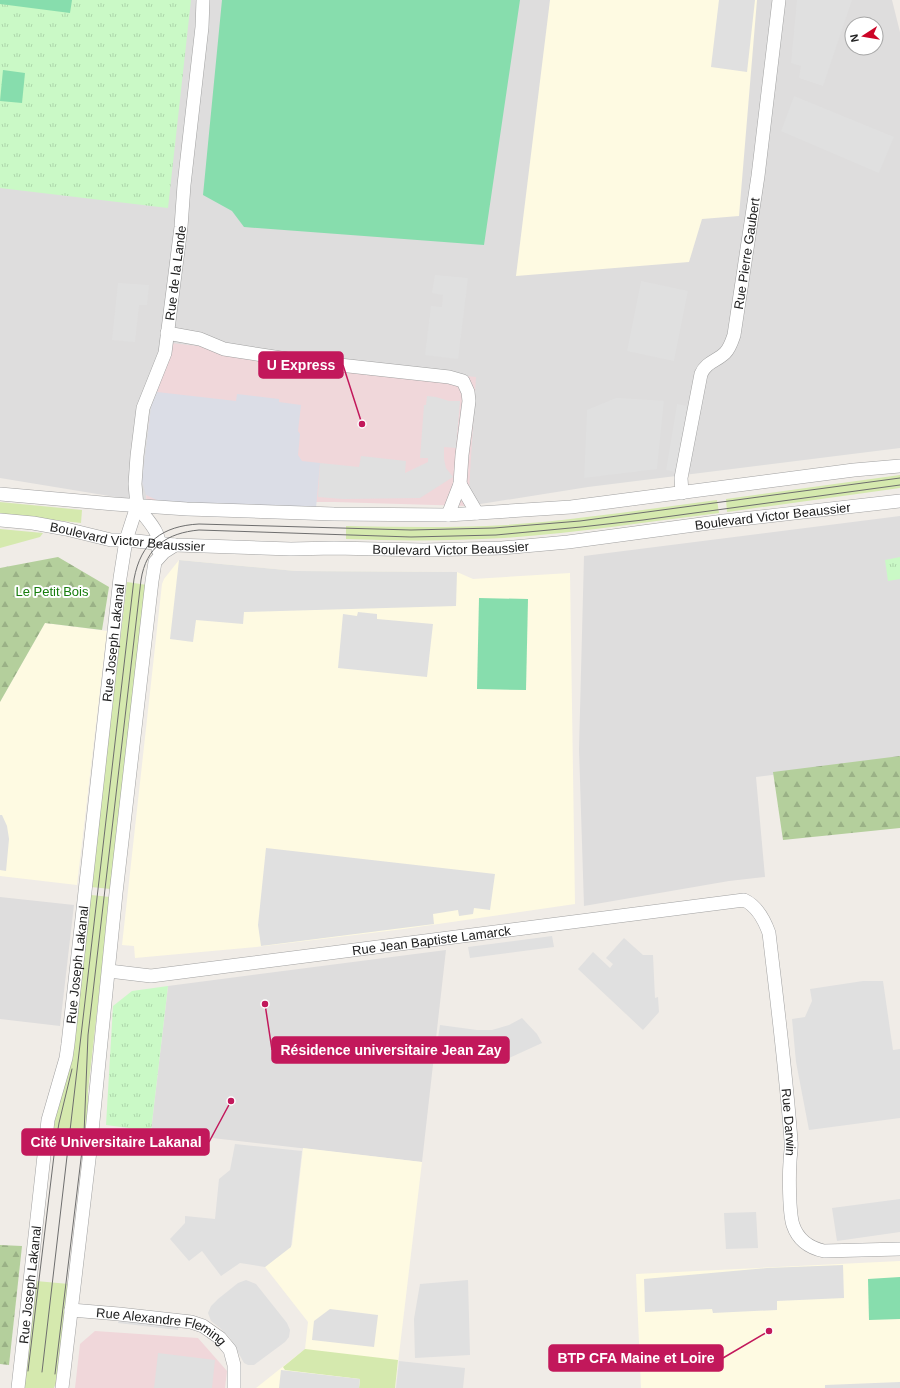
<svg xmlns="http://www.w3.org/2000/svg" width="900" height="1388" font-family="Arial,sans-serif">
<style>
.residential{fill:#dedddd;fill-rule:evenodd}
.commercial{fill:#f0d7da}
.education{fill:#fefae2}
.grass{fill:#d5e9ae}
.forest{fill:url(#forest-firs)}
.park{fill:url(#park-tufts)}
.pitch{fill:#87ddad}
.parking{fill:#e0e0e0}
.plaza{fill:#dbdde6}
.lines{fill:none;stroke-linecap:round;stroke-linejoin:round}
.street-casing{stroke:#a1a1a1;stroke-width:14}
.street{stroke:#fff;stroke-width:13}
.tram{stroke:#6e6e6e;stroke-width:1}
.labels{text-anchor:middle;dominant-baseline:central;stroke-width:4;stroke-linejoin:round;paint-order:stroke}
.street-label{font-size:13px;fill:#202020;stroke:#fff}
.park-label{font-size:13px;fill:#187e0e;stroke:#fff}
.leader{fill:none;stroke:#c2185b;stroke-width:1.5}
.callout-dot{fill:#c2185b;stroke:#fff;stroke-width:1.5}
.callout{fill:#c2185b;stroke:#c2185b;stroke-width:1.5}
.callout-label{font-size:14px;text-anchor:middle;font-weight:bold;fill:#fff}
</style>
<defs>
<pattern id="forest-firs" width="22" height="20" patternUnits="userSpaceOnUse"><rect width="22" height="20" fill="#b4cf9c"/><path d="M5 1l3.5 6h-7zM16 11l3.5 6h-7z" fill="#9ab186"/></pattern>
<pattern id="park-tufts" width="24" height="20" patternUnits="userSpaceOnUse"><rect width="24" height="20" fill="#caf9c6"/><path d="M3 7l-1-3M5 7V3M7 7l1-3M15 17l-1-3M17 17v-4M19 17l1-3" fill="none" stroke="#add5aa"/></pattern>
</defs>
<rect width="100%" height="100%" fill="#f0ece7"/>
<g class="residential">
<path d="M0 0H892L900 32V448L588 487 468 506 149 421 146 502 0 478ZM852 24H876V48H852Z"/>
<path d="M900 516V759L756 777 765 877 729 881 584 906 579 749 584 556Z"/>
<path d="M0 897 74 905 60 1026 0 1019Z"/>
<path d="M446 950 422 1162 151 1131 168 986Z"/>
</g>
<g class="commercial">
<path d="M171 343 476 377 468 506 334 502H146L149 421Z"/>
<path d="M95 1331 198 1338 227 1371 225 1388H75L80 1344Z"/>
</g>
<g class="education">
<path d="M550 0H757L739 216 702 219 689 262 516 276Z"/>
<path d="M179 560 296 571 457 572 473 579 570 573 575 904 404 929 256 947 135 958 134 946 122 945 162 584 164 579Z"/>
<path d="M45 623 107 631 77 885 0 876V702Z"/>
<path d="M303 1148 422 1162 395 1388H256L305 1349 308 1322 265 1267 292 1245Z"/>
<path d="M900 1261V1388H641L636 1274Z"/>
</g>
<g class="grass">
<path d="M900 475V488L727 512 726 499Z"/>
<path d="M717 500 719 513C647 522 576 533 504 538 451 541 398 541 346 539V526C399 527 453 528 506 525 577 520 647 509 717 500Z"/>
<path d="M0 502 82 510 81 523 0 514Z"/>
<path d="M0 529 43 533 40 537 0 548Z"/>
<path d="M127 582 147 585 111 889 91 887Z"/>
<path d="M91 895 110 897 88 1091V1121L86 1140 52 1137Z"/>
<path d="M36 1281 69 1284 58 1378 54 1388H23Z"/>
<path d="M305 1349 398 1360 395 1388H359L360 1379 285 1370 283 1367Z"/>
</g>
<g class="forest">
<path d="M58 557 109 587 102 630 45 623 0 702V568Z"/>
<path d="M900 756V828L783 840 773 772Z"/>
<path d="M0 1245 22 1246 9 1365 0 1364Z"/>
</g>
<g class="park">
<path d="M0 0H191L168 208 0 188Z"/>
<path d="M900 557V579L888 581 885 560Z"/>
<path d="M168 986 151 1131 106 1125 113 1006 132 991Z"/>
</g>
<g class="pitch">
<path d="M0 0H72L70 13 0 4Z"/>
<path d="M222 0H520L484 245 244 227 232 211 203 195Z"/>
<path d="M3 70 25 73 22 103 0 101Z"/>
<path d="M479 598 528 599 526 690 477 689Z"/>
<path d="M900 1277V1319L869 1320 868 1279Z"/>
</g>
<g class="parking">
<path d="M719 0H755L747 72 711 67Z"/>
<path d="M797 0H852L823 86 799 78 801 66 791 63Z"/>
<path d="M794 96 894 137 879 173 781 131Z"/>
<path d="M435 275 468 278 458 359 425 355 431 306 442 307 443 295 432 293Z"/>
<path d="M641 281 688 291 674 361 627 351Z"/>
<path d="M118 283 149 285 147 305H139L135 342 112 340Z"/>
<path d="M427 396 436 397 449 401H460L456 448 444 447V459L446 468 453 477 420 498 343 499 318 497 320 463 359 467 361 456 406 461 405 473 428 462V458H420L424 405H426Z"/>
<path d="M616 398 664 401 657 469 584 478 587 410Z"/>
<path d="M677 404 687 406 676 472 666 470Z"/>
<path d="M179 560 296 571 457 572 456 606 244 612 243 624 196 620 193 642 170 639Z"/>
<path d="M358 612 377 614V619L433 624 427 677 338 668 343 614 357 616Z"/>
<path d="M0 815H2L7 826 9 839 6 871 0 870Z"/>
<path d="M266 848 495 874 490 910 474 908 473 914 459 916 458 910 433 914 434 924 261 946 258 925Z"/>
<path d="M552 936 554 947 470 958 468 947Z"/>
<path d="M624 938 643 955H653L655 998 658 997 659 1012 643 1030 578 969 593 952 610 968 613 964 606 958Z"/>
<path d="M863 981H883L893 1050 900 1049V1118L809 1130 796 1062 792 1019 805 1017 812 1001 810 989Z"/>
<path d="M522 1018 537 1034 542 1043 507 1059 477 1063 435 1058 440 1025 477 1030H492L509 1025Z"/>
<path d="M235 1144 302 1151 291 1247 265 1267 240 1263 221 1276 202 1251 189 1261 170 1239 185 1223V1216L215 1219 219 1179 230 1170Z"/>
<path d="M900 1199V1232L837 1241 832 1208Z"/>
<path d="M756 1212 758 1248 726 1249 724 1213Z"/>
<path d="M843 1265 844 1298 777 1301V1310L713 1313 712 1309 645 1312 644 1279 767 1268Z"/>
<path d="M246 1280 256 1284 287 1323 290 1330 289 1337 285 1342 254 1365H248L244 1363 230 1338 221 1329 211 1321 208 1313 211 1306 218 1299 238 1283Z"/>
<path d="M468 1280 470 1355 415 1358 414 1319 420 1284Z"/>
<path d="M330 1309 378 1315 374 1347 312 1340 314 1321Z"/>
<path d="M119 1319 178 1326V1330L118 1323Z"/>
<path d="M158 1353 215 1360 212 1388H154Z"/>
<path d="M399 1361 465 1368 463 1388H396Z"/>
<path d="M281 1370 360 1379 359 1388H279Z"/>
<path d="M900 1382V1388H825V1385Z"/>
</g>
<path class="plaza" d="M157 392 236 401 237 394 279 399V402L301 405 298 431 300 434 298 455 302 461 320 463 316 508 163 503 146 495 142 481 151 407Z"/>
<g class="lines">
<defs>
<g id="street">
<path d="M167 333 200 339 224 349 294 360 449 377 463 381 468 392 469 401 462 455 460 484 448 515"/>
<path d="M460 484 477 513"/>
<path id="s1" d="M682 493 681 478 701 374C706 362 717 361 725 353 730 348 732 341 734 335L758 176 779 0"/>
<path d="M0 494 114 504 187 509 334 514 448 515 571 507 854 470 900 466"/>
<path d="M137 506C146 519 163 533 158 550"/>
<path id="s2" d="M0 520 33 523 66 529 111 540H126L175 545 291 549 334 548 424 550 502 548 568 542 724 521 900 501"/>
<path id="s3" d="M109 971 151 976 744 900C757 906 764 919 769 933 777 1002 786 1071 791 1141 792 1148 790 1155 790 1162 789 1175 789 1213 793 1225 798 1240 810 1248 824 1251L900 1249"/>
<path id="s4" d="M71 1310 119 1314 191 1322 203 1326 220 1338 230 1350 234 1365V1388"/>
<path id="s5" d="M18 1388 48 1120 66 1058 68 1044 120 578 126 540 137 506 135 484 137 456 143 408 165 353 181 227 184 185 202 27 203 0"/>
<path d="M62 1388 90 1151 116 893 152 581 155 562 164 552 175 545"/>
</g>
</defs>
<use href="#street" class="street-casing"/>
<use href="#street" class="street"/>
<g class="tram">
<path d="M28 1371 55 1147 59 1123 72 1069"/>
<path d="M42 1372 134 579C141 542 162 526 199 524L411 530 494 528 580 521 900 478"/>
<path d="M55 1374 84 1134 88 1035 141 580C146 547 167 533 199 530L411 537 496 535 581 527 643 520 900 485"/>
</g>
</g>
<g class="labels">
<g class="street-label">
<text stroke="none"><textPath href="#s1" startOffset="256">Rue Pierre Gaubert</textPath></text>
<text stroke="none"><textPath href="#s5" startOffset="1130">Rue de la Lande</textPath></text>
<text stroke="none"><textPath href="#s2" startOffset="777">Boulevard Victor Beaussier</textPath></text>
<text stroke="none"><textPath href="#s2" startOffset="129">Boulevard Victor Beaussier</textPath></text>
<text stroke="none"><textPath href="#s2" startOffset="453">Boulevard Victor Beaussier</textPath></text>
<text stroke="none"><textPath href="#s5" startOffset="752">Rue Joseph Lakanal</textPath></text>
<text stroke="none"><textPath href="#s3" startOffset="325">Rue Jean Baptiste Lamarck</textPath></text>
<text stroke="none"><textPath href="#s5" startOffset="428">Rue Joseph Lakanal</textPath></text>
<text stroke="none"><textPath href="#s3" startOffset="873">Rue Darwin</textPath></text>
<text stroke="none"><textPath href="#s5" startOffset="104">Rue Joseph Lakanal</textPath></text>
<text stroke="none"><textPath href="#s4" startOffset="93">Rue Alexandre Fleming</textPath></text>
</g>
<g class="park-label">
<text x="52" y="591">Le Petit Bois</text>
</g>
</g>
<path class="leader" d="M362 424L343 365M265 1004L272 1050M231 1101L209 1142M769 1331L723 1358"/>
<g class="callout-dot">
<circle cx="362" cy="424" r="4"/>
<circle cx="265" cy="1004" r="4"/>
<circle cx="231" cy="1101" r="4"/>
<circle cx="769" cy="1331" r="4"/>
</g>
<g class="callout">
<rect x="259" y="352" width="84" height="26" rx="4"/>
<rect x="272" y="1037" width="237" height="26" rx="4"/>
<rect x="22" y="1129" width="187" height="26" rx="4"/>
<rect x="549" y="1345" width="174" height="26" rx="4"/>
</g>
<g class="callout-label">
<text x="301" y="370">U Express</text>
<text x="391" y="1055">Résidence universitaire Jean Zay</text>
<text x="116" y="1147">Cité Universitaire Lakanal</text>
<text x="636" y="1363">BTP CFA Maine et Loire</text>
</g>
<g transform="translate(864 36) rotate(258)"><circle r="19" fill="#ffffff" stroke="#a6a6a6"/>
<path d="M0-3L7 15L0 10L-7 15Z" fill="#cc0426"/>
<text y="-6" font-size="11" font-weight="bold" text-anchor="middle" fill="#202020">N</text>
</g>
</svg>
